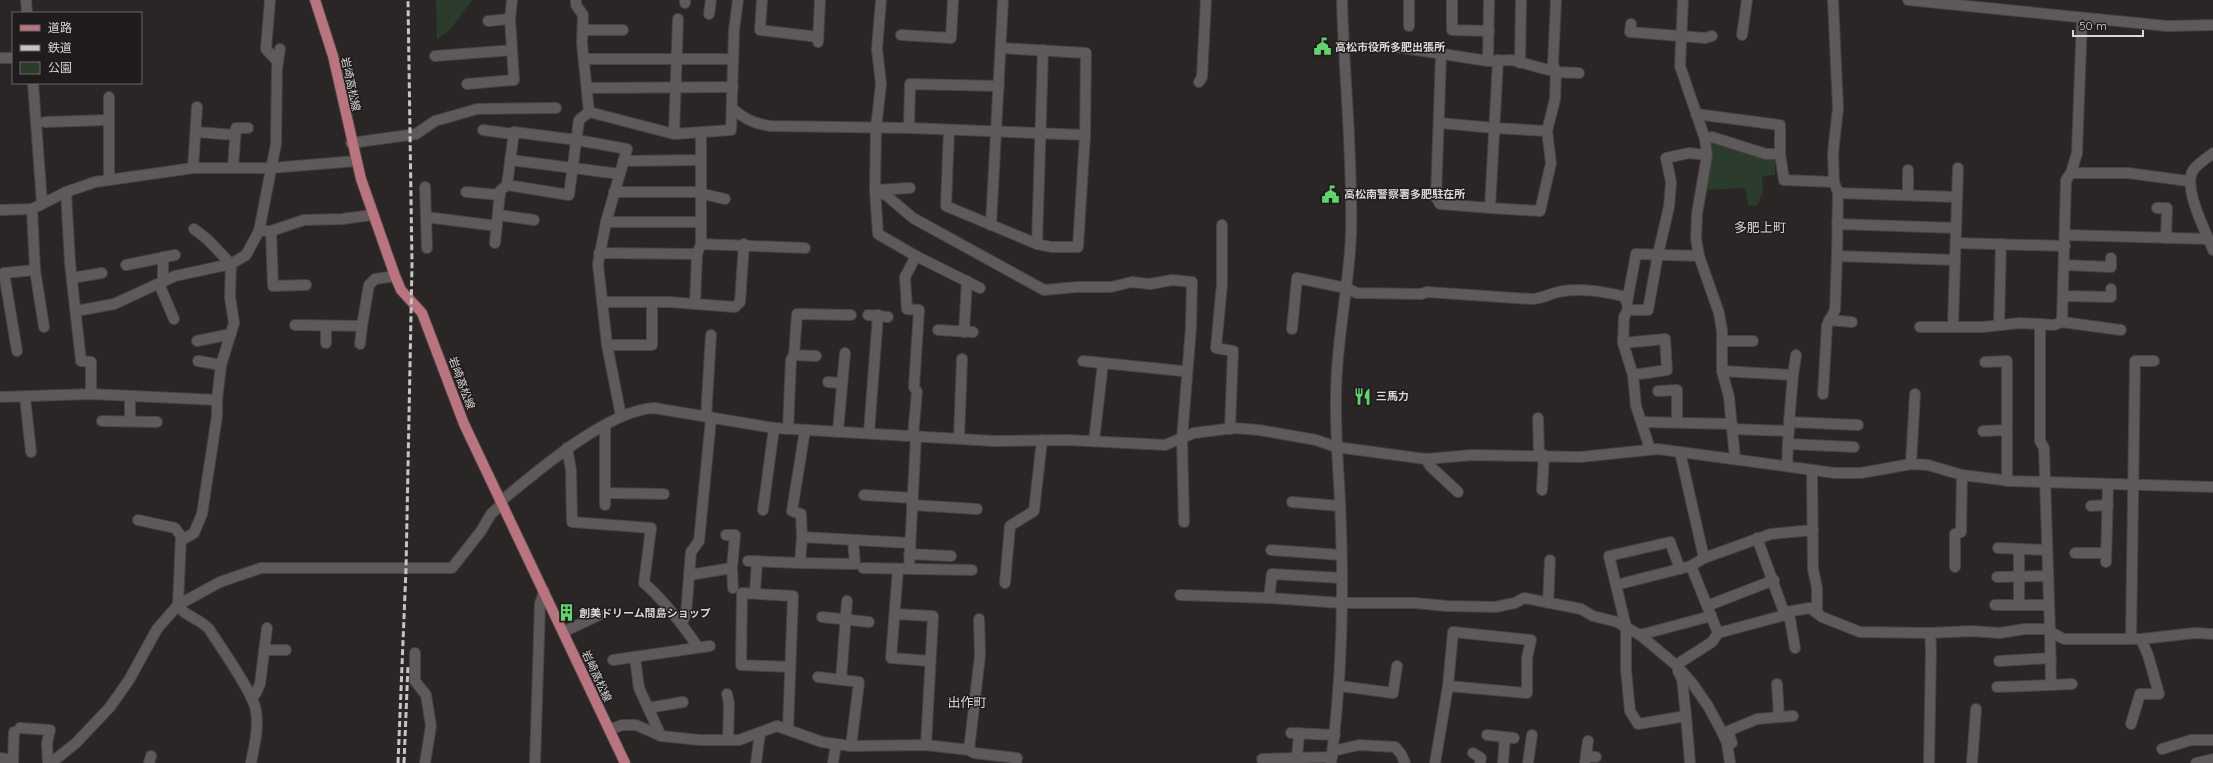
<svg xmlns="http://www.w3.org/2000/svg" width="2213" height="763" font-family="Quicksand,'Noto Sans JP',sans-serif">
<style>
.green{fill:#2b3c2c}
.lines{fill:none;stroke-linecap:round;stroke-linejoin:round}
.minor-casing{stroke:#464343;stroke-width:12}
.major-casing{stroke:#464343;stroke-width:12}
.minor{stroke:#5e5a5b;stroke-width:10}
.major{stroke:#b9747f;stroke-width:10}
.rail{stroke:#c7c4c4;stroke-width:3;stroke-dasharray:6 3;stroke-linecap:butt}
.labels{text-anchor:middle;dominant-baseline:central;stroke-width:3;stroke-linejoin:round;paint-order:stroke}
.poi-label{font-size:11px;font-weight:bold;fill:#d9d6d6;stroke:#201c1d;text-anchor:start}
.street-label{font-size:11px;fill:#d9d6d6;stroke:#201c1d}
.quarter-label{font-size:13px;fill:#d9d6d6;stroke:#201c1d}
</style>
<rect width="100%" height="100%" fill="#2a2626"/>
<g class="green">
<path d="M436 0H472L449 31 437 39Z"/>
<path d="M1709 140 1775 158V175L1762 176 1763 192 1757 206 1748 205 1745 188 1705 190Z"/>
</g>
<g class="lines">
<defs>
<g id="minor">
<path d="M26 0 27 13"/>
<path d="M270 0 266 49 278 62"/>
<path d="M576 0V5L583 15 582 43 589 112"/>
<path d="M762 0 760 30 818 37"/>
<path d="M881 0 877 49 881 84 876 128 875 190 878 234 916 256 980 288"/>
<path d="M1409 0V26"/>
<path d="M1452 0V30L1489 31"/>
<path d="M1683 0 1680 66 1705 139 1707 155 1697 214 1696 239 1699 256 1719 313 1722 331V371L1729 397 1735 459"/>
<path d="M1908 0 2167 26 2213 25"/>
<path d="M685 3V0"/>
<path d="M709 14 711 0"/>
<path d="M488 21 510 19"/>
<path d="M1631 24 1630 32 1705 38 1712 36"/>
<path d="M583 30H623"/>
<path d="M901 35 951 38 953 0"/>
<path d="M1742 35 1747 0"/>
<path d="M818 42 820 0"/>
<path d="M1397 47 1488 61 1512 60 1556 72 1579 73"/>
<path d="M1441 55 1436 197 1440 204 1490 208 1498 60"/>
<path d="M435 56 512 50"/>
<path d="M0 58H13"/>
<path d="M584 59H733"/>
<path d="M1488 61 1489 0"/>
<path d="M1520 63 1521 0"/>
<path d="M1199 82 1202 77 1206 0"/>
<path d="M33 83 42 203"/>
<path d="M467 84 514 80 510 19 512 0"/>
<path d="M587 88 733 87"/>
<path d="M109 97V180"/>
<path d="M733 109C745 119 755 124 771 126L909 128 1085 135"/>
<path d="M589 112 674 134 731 130 734 30 738 0"/>
<path d="M1696 114 1780 125V154L1784 180 1834 182"/>
<path d="M45 122 109 120"/>
<path d="M1440 123 1494 128 1547 131"/>
<path d="M909 128 910 84 999 86"/>
<path d="M483 130 513 134"/>
<path d="M949 130 946 206 1037 244 1051 247H1078L1085 135 1086 53 1001 48"/>
<path d="M196 132 235 135"/>
<path d="M674 134 678 19"/>
<path d="M1705 139 1712 137 1766 154H1780"/>
<path d="M351 143 416 134 435 121 477 109 556 108"/>
<path d="M2213 153C2207 158 2199 163 2194 169 2181 185 2206 232 2213 250"/>
<path d="M510 160 620 174"/>
<path d="M623 161 701 160"/>
<path d="M233 167 236 128H248"/>
<path d="M193 168 197 107"/>
<path d="M2071 173H2128L2188 181"/>
<path d="M507 185 569 195 579 120 589 112"/>
<path d="M425 187 427 248"/>
<path d="M875 190 887 196 913 218 1044 290 1077 287H1111L1132 282 1150 284 1172 280 1192 282 1191 327 1182 439 1184 522"/>
<path d="M875 190 910 188"/>
<path d="M66 192 70 263 81 361 91 362V394"/>
<path d="M466 192 500 195"/>
<path d="M614 192H694L725 199"/>
<path d="M1838 193 1957 197"/>
<path d="M1908 195V170"/>
<path d="M1490 208 1540 211 1551 163 1547 131 1555 99 1556 72 1553 64 1556 0"/>
<path d="M2157 208H2167L2166 238"/>
<path d="M32 209 35 270 44 327"/>
<path d="M0 210 32 209 66 192 95 182 193 168H271L356 161"/>
<path d="M498 215 534 220"/>
<path d="M426 217 497 226"/>
<path d="M606 222H700"/>
<path d="M1837 224 1956 228"/>
<path d="M991 225 1003 0"/>
<path d="M1222 225V284L1216 348 1233 351 1230 429"/>
<path d="M259 231H271L304 220 342 219 373 215"/>
<path d="M271 231 273 286 306 285"/>
<path d="M2066 235 2209 239"/>
<path d="M495 243 500 191 507 185 514 132 577 140 627 149 606 222 598 264 607 345 621 416"/>
<path d="M1956 243 2065 246"/>
<path d="M701 244 805 248"/>
<path d="M1037 244 1043 50"/>
<path d="M599 253 697 254"/>
<path d="M1837 256 1955 260"/>
<path d="M163 257V282"/>
<path d="M126 265 175 255"/>
<path d="M2065 265 2111 267V258"/>
<path d="M72 278 102 273"/>
<path d="M159 284 174 319"/>
<path d="M2063 296 2111 297V289"/>
<path d="M602 302H669L735 307 740 302 744 244"/>
<path d="M1627 302 1636 254 1699 256"/>
<path d="M695 304 697 254 701 244V132"/>
<path d="M76 311 114 304 175 276 231 264 246 255 259 231 276 144 277 68 280 49"/>
<path d="M868 315 888 317"/>
<path d="M1829 320 1852 322"/>
<path d="M2062 322 2121 330"/>
<path d="M2040 324 2054 325 2062 322 2066 180 2071 173 2077 153 2082 18"/>
<path d="M295 325 362 326 369 285 375 279 395 276"/>
<path d="M1953 325 1958 168"/>
<path d="M1999 325 2001 244"/>
<path d="M1920 327H1983L2020 323 2040 324V441L2044 448 2050 632 2064 639H2141L2195 633 2213 634"/>
<path d="M1292 329 1297 278 1346 288 1357 293 1421 294 1427 292 1531 299C1543 299 1552 292 1564 291 1583 288 1604 292 1623 296L1627 302 1628 310"/>
<path d="M938 330 973 332"/>
<path d="M964 332 967 281"/>
<path d="M197 341 231 334"/>
<path d="M1723 341H1753"/>
<path d="M326 343V326"/>
<path d="M1623 343 1665 339 1667 370 1633 375"/>
<path d="M360 344 362 326"/>
<path d="M607 345H652V303"/>
<path d="M17 351 4 273 35 270"/>
<path d="M794 355 816 356"/>
<path d="M198 361 221 365"/>
<path d="M1083 361 1182 371"/>
<path d="M1985 362 2007 361V481"/>
<path d="M1722 371 1793 375 1789 422"/>
<path d="M1793 375 1796 355"/>
<path d="M828 382 842 383"/>
<path d="M1658 391 1677 390V422"/>
<path d="M1823 394 1827 325 1835 310 1837 256 1838 193 1834 182 1833 153 1838 108 1833 0"/>
<path d="M130 396V421"/>
<path d="M0 397 91 394 217 400"/>
<path d="M25 398 31 452"/>
<path d="M706 417 711 335"/>
<path d="M1538 418 1539 455"/>
<path d="M102 421 157 422"/>
<path d="M1642 422 1732 424"/>
<path d="M788 429 791 360 794 355 797 314 851 315"/>
<path d="M1733 429 1789 431"/>
<path d="M838 431 845 353"/>
<path d="M1983 431 2007 430"/>
<path d="M869 432 878 315"/>
<path d="M913 436 917 392 914 387 919 310 907 309 905 277 916 256"/>
<path d="M959 438 962 359"/>
<path d="M1094 441 1103 363"/>
<path d="M1789 444 1854 447"/>
<path d="M567 448 571 470 572 522 651 528 644 583C665 601 682 624 698 647"/>
<path d="M1650 449 1636 406 1633 375 1623 343 1624 317 1628 310H1648L1658 254 1669 207 1671 182 1666 158 1689 153 1707 155"/>
<path d="M1680 452 1704 558"/>
<path d="M1426 459 1430 466 1458 492"/>
<path d="M1911 464 1915 394"/>
<path d="M1787 466 1789 422 1858 425"/>
<path d="M1812 470 1813 569 1817 588V613"/>
<path d="M1542 490 1544 455"/>
<path d="M605 493 664 494"/>
<path d="M864 495 913 498"/>
<path d="M500 502C536 472 608 410 654 408L774 428 994 441 1068 440 1165 445 1194 433 1234 428 1259 430 1316 440 1336 447 1426 459 1472 455 1580 457 1658 449 1835 473H1861L1911 464 1928 465 1962 475 2011 481 2213 487"/>
<path d="M1292 502 1340 506"/>
<path d="M605 505V426"/>
<path d="M912 505 977 509"/>
<path d="M2091 506 2108 505"/>
<path d="M763 510 774 428"/>
<path d="M138 520 175 528 181 536 178 605C182 615 201 619 209 629 220 646 254 694 256 711 259 728 254 747 251 763"/>
<path d="M726 535H735L732 568 733 588"/>
<path d="M802 537 801 514 792 511 805 430"/>
<path d="M182 540 194 533 202 514 217 416V400L221 365 234 323 230 297 231 264 207 239 194 229"/>
<path d="M853 540 855 564 800 563 802 537 910 543"/>
<path d="M1998 548 2047 550"/>
<path d="M1271 550 1341 555"/>
<path d="M2075 553H2106"/>
<path d="M909 554 951 556"/>
<path d="M748 561 800 563"/>
<path d="M2106 562 2108 484"/>
<path d="M1691 566 1718 633 1785 615 1757 538"/>
<path d="M1955 567V534L1961 532 1962 475"/>
<path d="M863 568 972 570"/>
<path d="M898 569 891 658 930 661"/>
<path d="M909 569 916 436"/>
<path d="M689 575 732 568"/>
<path d="M1997 577 2048 576"/>
<path d="M1005 583 1010 526 1034 511 1042 440"/>
<path d="M1616 585 1691 566 1704 558 1771 534 1813 530"/>
<path d="M755 593 757 561"/>
<path d="M1180 595 1269 598 1342 603H1415L1447 606 1495 607 1515 603 1524 598 1581 609 1593 616 1617 622 1640 635 1676 665 1692 683 1708 706 1723 734 1727 743 1730 763"/>
<path d="M1269 598 1272 574 1342 578"/>
<path d="M1548 603 1550 560"/>
<path d="M1995 605H2049"/>
<path d="M2019 605V549"/>
<path d="M1707 606 1774 580"/>
<path d="M1786 612 1810 608 1822 617 1860 632 1930 633 1971 631 2000 633 2025 629H2050"/>
<path d="M895 614 933 616 926 745"/>
<path d="M1785 615 1790 619 1795 648"/>
<path d="M822 617 869 622"/>
<path d="M682 623 686 614 691 552 699 541 711 419"/>
<path d="M563 632 599 615"/>
<path d="M2050 632 2051 685 2072 684"/>
<path d="M1640 635 1711 616"/>
<path d="M2131 639 2135 361H2154"/>
<path d="M264 650H286"/>
<path d="M415 653V681L426 695 431 726 425 763"/>
<path d="M635 658 639 688 661 736"/>
<path d="M613 660 710 646"/>
<path d="M1999 661 2051 658"/>
<path d="M1676 665 1712 642 1718 633"/>
<path d="M1678 671 1682 679 1686 716 1638 724 1630 711 1626 670V627L1609 556 1670 542 1680 569"/>
<path d="M818 677 859 682 851 746"/>
<path d="M841 680 847 601"/>
<path d="M1777 684 1779 717"/>
<path d="M1340 686 1393 693 1397 666"/>
<path d="M1997 687 2051 685"/>
<path d="M727 694 729 704 728 740"/>
<path d="M251 697 256 693 260 684 267 628"/>
<path d="M648 708 683 702"/>
<path d="M1686 716 1690 763"/>
<path d="M2131 724 2140 694H2159L2148 655 2141 639"/>
<path d="M20 728 50 730 47 743 48 763"/>
<path d="M788 729 793 596 742 593 741 665 790 667"/>
<path d="M609 730 622 725H636L661 736 700 740H739L777 726 822 742 851 746 926 745 969 750 980 655 979 619"/>
<path d="M1291 733 1335 735"/>
<path d="M1487 735 1514 738"/>
<path d="M1732 743 1728 731 1757 719 1793 716"/>
<path d="M2162 749 2191 740H2213"/>
<path d="M969 750 974 753 1017 758 1016 763"/>
<path d="M1333 751 1359 745 1395 747 1401 754 1405 763"/>
<path d="M1473 753 1481 758 1480 763"/>
<path d="M1586 756 1596 757"/>
<path d="M0 758 13 760"/>
<path d="M1297 758 1299 733"/>
<path d="M1262 759 1332 757"/>
<path d="M13 763 14 732"/>
<path d="M51 763 76 743 110 707 129 680 157 629 178 605 220 582 261 568H452L481 531 491 514 501 505"/>
<path d="M149 763 151 756"/>
<path d="M535 763 540 604 544 591"/>
<path d="M756 763 760 733"/>
<path d="M833 763 836 744"/>
<path d="M1331 763C1341 685 1344 608 1341 529 1340 484 1335 440 1336 395 1336 341 1349 288 1351 234 1353 156 1344 78 1342 0"/>
<path d="M1435 763 1448 686 1453 632 1531 640 1527 658V693L1448 686"/>
<path d="M1503 763 1505 737"/>
<path d="M1528 763 1532 735"/>
<path d="M1585 763 1588 741"/>
<path d="M1929 763 1931 649 1930 633"/>
<path d="M1972 763 1976 709"/>
<path d="M2196 763 2213 759"/>
</g>
<path id="major" d="M315 0 333 56 361 179 395 276 401 290 422 313 464 424 625 763"/>
</defs>
<use href="#minor" class="minor-casing"/>
<use href="#major" class="major-casing"/>
<use href="#minor" class="minor"/>
<use href="#major" class="major"/>
<g class="rail">
<path d="M398 763 406 569 412 264 408 0"/>
<path d="M404 763 408 665"/>
</g>
</g>
<defs>
<symbol id="civic-bare" viewBox="-9 -9 18 18"><path d="M-.6-6.5H3V-4.5H.6V-3L4-1V1h2V6H-6V1h2V-1L-.6-3ZM-1.2 2.5V6h2.4V2.5Z" fill="#5fd56b" stroke="#201c1d" stroke-width="2.5" paint-order="stroke"/></symbol>
<symbol id="restaurant-bare" viewBox="-9 -9 18 18"><path d="M-5-6h1v4h1v-4h1v4h1v-4h1v5L-1.5 .5V6h-2V.5L-5-1ZM5-6V6H3V1.5H1.5Q1.5-4 5-6Z" fill="#5fd56b" stroke="#201c1d" stroke-width="2.5" paint-order="stroke"/></symbol>
<symbol id="building-bare" viewBox="-9 -9 18 18"><path d="M-4-6H4V6H1V3H-1V6H-4ZM-2.5-4.3h1.7v1.8h-1.7ZM.8-4.3h1.7v1.8H.8ZM-2.5-1h1.7V.8h-1.7ZM.8-1h1.7V.8H.8Z" fill="#5fd56b" stroke="#201c1d" stroke-width="2.5" paint-order="stroke"/></symbol>
</defs>
<g fill-rule="evenodd">
<use href="#civic-bare" x="1310" y="34" width="25" height="25"/>
<use href="#civic-bare" x="1318" y="182" width="25" height="25"/>
<use href="#restaurant-bare" x="1350" y="384" width="25" height="25"/>
<use href="#building-bare" x="554" y="600" width="25" height="25"/>
</g>
<g class="labels">
<g class="poi-label">
<text x="1335" y="47">高松市役所多肥出張所</text>
<text x="1344" y="194">高松南警察署多肥駐在所</text>
<text x="1376" y="396">三馬力</text>
<text x="579" y="613">創美ドリーム間島ショップ</text>
</g>
<g class="street-label">
<text transform="translate(351 84) rotate(78)">岩崎高松線</text>
<text transform="translate(462 383) rotate(70)">岩崎高松線</text>
<text transform="translate(597 676) rotate(65)">岩崎高松線</text>
</g>
<g class="quarter-label">
<text x="1760" y="227">多肥上町</text>
<text x="967" y="702">出作町</text>
</g>
</g>
<rect x="12" y="12" width="130" height="72" fill="#201c1d" stroke="#6a6667"/>
<rect x="20" y="25" width="20" height="6" fill="#b9747f" stroke="#6a6667"/>
<text x="48" y="32" font-size="12" fill="#d9d6d6">道路</text>
<rect x="20" y="45" width="20" height="6" fill="#c7c4c4" stroke="#6a6667"/>
<text x="48" y="52" font-size="12" fill="#d9d6d6">鉄道</text>
<rect x="20" y="62" width="20" height="12" fill="#2b3c2c" stroke="#6a6667"/>
<text x="48" y="72" font-size="12" fill="#d9d6d6">公園</text>
<path d="M2073 30v6h70v-6" fill="none" stroke="#d9d6d6" stroke-width="2"/>
<text x="2079" y="30" font-size="12" fill="#d9d6d6" stroke="#201c1d" stroke-width="3" paint-order="stroke">50 m</text>
</svg>
